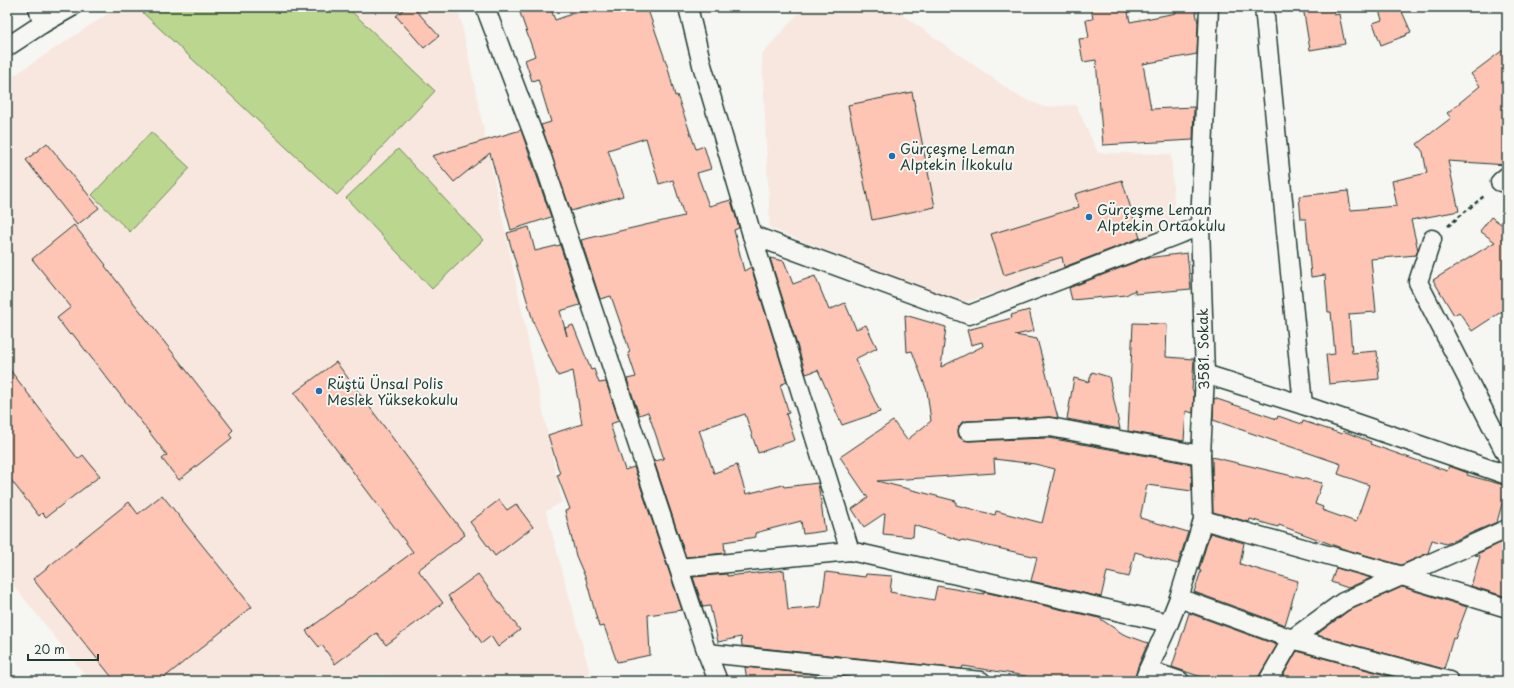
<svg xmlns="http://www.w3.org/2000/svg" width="1514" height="688" font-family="'Playpen Sans',sans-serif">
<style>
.built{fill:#f8e7df}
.green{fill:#bbd68e;stroke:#6d8a61}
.building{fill:#fec4b4;stroke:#1f3d34;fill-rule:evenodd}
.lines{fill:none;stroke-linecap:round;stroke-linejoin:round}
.minor-casing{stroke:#1f3d34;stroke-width:21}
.path{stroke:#1f3d34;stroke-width:2.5;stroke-dasharray:4 3;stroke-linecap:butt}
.minor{stroke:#f6f6f2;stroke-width:18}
.poi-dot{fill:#1f6fb2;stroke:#f6f6f2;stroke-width:1.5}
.labels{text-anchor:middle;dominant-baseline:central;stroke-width:4;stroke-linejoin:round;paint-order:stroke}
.poi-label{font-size:14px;fill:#1f3d34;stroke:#f6f6f2;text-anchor:start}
.street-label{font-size:14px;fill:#1f3d34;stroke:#f6f6f2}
</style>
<rect width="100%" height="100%" fill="#f6f6f2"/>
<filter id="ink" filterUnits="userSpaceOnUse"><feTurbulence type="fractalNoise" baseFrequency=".025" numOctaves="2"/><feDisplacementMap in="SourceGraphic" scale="8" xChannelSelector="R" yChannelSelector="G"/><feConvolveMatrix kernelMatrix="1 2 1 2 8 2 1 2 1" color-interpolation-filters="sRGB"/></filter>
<g filter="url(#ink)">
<g class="built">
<path d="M118 7H458L562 502 546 511 592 681H420L381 674 304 677 287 681H90L7 577V80Z"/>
<path d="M804 7H891L1018 96 1044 107 1076 105 1098 153 1171 154 1176 234 960 304 770 228 762 54Z"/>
</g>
<g class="green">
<path d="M148 7H347L435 91 337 195 141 11Z"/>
<path d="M151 132 190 168 130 232 92 195Z"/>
<path d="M398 149 483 240 432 289 346 198Z"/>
</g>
<g class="building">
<path d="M406 7H413L439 36 424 48 396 16Z"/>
<path d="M518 7H550L555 20 592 7H647L668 68 675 96 677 95 696 149 704 146 711 169 697 173 709 206 731 200 739 228 734 230 744 271 751 267 787 382 780 385 789 413 786 414 795 440 758 453 745 414 699 430 714 473 737 465 746 494 783 485 784 487 818 483 825 531 803 534 801 521 755 533 756 537 724 542 725 553 686 557 654 461 664 459 648 412 639 415 627 379 636 377 628 353 630 352 620 322 611 296 600 299 581 240 684 216 673 180 659 184 646 138 608 150 623 196 571 211 541 125 551 122 538 79 532 81 525 60 535 56Z"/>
<path d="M1091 7H1127L1130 22 1176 13 1175 7H1195L1198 23 1197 54 1143 64 1151 109 1194 107 1193 140 1103 145 1096 60 1083 62 1079 39 1089 38 1086 20 1093 19Z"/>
<path d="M1303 7H1333L1334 15 1339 14 1345 44 1310 50Z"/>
<path d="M1378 7H1400L1411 32 1406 34 1407 35 1381 45 1373 23 1382 20Z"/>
<path d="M1507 47V165L1448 161 1459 211 1411 220 1418 250 1416 255 1371 259 1376 312 1349 314 1352 353 1377 351 1379 379 1329 384 1326 355 1335 354 1331 312H1328L1325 275 1311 277 1306 219H1301L1299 196 1348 191 1351 210 1397 206 1392 181 1427 173 1423 152 1417 144 1451 118 1447 113 1480 86 1471 74Z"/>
<path d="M912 92 935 207 872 220 848 105Z"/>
<path d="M521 130 551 217 511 230 490 153 454 182 432 156Z"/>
<path d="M47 143 99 208 77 225 26 160Z"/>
<path d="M1122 180 1140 238 1064 267 1062 257 1004 275 991 234 1079 207 1075 194Z"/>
<path d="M1491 217 1507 228V308L1472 331 1459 312 1454 315 1433 280 1495 242 1480 231Z"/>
<path d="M74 225 106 265 105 266 233 430 229 434 232 438 179 480 162 459 167 455 72 333 70 335 57 318 71 307 32 259Z"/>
<path d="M529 227 535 251 560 245 580 305 560 311 567 336 565 328 573 325 591 370 594 369 599 383 606 382 619 421 610 424 625 470 634 467 682 610 648 615 650 655 617 662 604 626 599 627 586 579 576 556 565 511 570 509 557 475 560 474 548 435 582 424 573 371 558 376 534 324 507 233Z"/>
<path d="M1187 253 1191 289 1135 294V290L1126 295 1072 300 1069 288 1146 258Z"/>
<path d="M770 258 784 261 793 284 815 276 829 310 845 303 856 329 866 325 877 348 855 359 880 412 842 425 818 370 806 374Z"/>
<path d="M1029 310 1034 331 1015 335 1037 339 1058 418 1049 417 967 421 962 422 959 427 958 432 959 437 964 440 969 441 1049 438 1191 464 1192 491 1147 485 1140 518 1188 532 1178 564 1135 552 1129 577 1107 572 1101 597 1031 581 1037 557 962 540V541L914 525 913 537 883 534 885 513 864 527 852 509 868 498 840 457 893 421 907 440 931 421 927 391 912 351 907 352 905 315 946 327 941 367 983 346 982 342 971 345 967 330 1012 318 1011 315ZM994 459 1035 464 1055 469 1042 523 996 511 995 515 956 505V501L877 481 995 473Z"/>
<path d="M1133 323 1167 324 1166 357 1194 359 1192 390 1194 391 1193 413 1186 411 1184 441 1128 431Z"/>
<path d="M336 362 465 535 418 570 443 603 386 645 377 633 335 664 322 645 319 647 306 631 413 552 294 393Z"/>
<path d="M7 366 78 459 83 455 100 476 46 517 42 513 39 516 7 475Z"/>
<path d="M1092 372 1109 377 1120 429 1067 419 1074 378 1089 382Z"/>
<path d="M1214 398 1277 419 1278 416 1302 424 1303 421 1342 434 1343 431 1371 442 1370 444 1447 471 1449 466 1468 473 1467 475 1507 486 1497 522 1446 544 1432 540 1428 553 1401 565 1344 549 1279 525 1278 527 1250 519 1249 522 1213 512 1212 457 1322 483 1315 504 1323 507 1322 510 1356 522 1369 485 1338 474 1341 464 1213 420Z"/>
<path d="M162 495 252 607 160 681H115L33 579 129 502 138 514Z"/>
<path d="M499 500 507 510 516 504 533 527 495 556 470 522Z"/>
<path d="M1210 533 1244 543 1240 564 1298 581 1285 625 1194 592 1201 571 1199 570Z"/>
<path d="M1507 540V597L1471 586 1480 556 1475 555Z"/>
<path d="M1336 568 1371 578 1348 588 1331 582Z"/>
<path d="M784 570 788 610 821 607 826 572 865 577 866 574 892 576 890 592 934 600 937 586 984 594V592L1099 618 1123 634 1148 643 1138 666 1134 681H1043L1025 678 1026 676 963 666 962 669 742 646 741 637 718 642 710 606 703 607 693 577 727 574V576Z"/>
<path d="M478 574 520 630 498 647 491 636 482 643 448 596Z"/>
<path d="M1402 587 1467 607 1455 639 1453 638 1444 669 1316 635 1348 611Z"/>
<path d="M1189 613 1277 645 1259 676 1258 681H1213L1172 667Z"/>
<path d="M1297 651 1408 681H1280Z"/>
<path d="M745 667 878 681H747Z"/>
</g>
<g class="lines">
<defs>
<g id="minor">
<path d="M38 7 42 24"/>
<path d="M485 7 542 157 707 653 718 681"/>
<path d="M688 7 702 65 752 235 969 315 1200 226"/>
<path d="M1264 7 1303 405"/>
<path d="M7 47 42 24 72 7"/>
<path d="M1500 182 1507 176"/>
<path d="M752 235 850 551 1169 623"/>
<path d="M1432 239 1418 282 1507 456"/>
<path d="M1205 374 1303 405 1507 475"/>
<path d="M968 431 1050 427 1201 455"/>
<path d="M1203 520 1402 576 1507 608"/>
<path d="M679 568 850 551"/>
<path d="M1179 598 1292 639 1449 681"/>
<path d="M707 653 981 681"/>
<path d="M1148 670 1180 681"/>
<path d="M1144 681 1148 670 1169 623 1179 598 1203 520 1201 455 1205 374 1200 226 1209 7"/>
<path d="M1268 681 1292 639 1343 602 1507 529"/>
</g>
</defs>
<use href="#minor" class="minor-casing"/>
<path class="path" d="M1448 226 1484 196"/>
<use href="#minor" class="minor"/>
</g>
</g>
<g class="poi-dot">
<circle cx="892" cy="156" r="4"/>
<circle cx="1089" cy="217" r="4"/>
<circle cx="319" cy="391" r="4"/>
</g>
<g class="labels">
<g class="poi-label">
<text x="900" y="148">Gürçeşme Leman<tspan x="900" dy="16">Alptekin İlkokulu</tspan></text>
<text x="1097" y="209">Gürçeşme Leman<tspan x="1097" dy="16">Alptekin Ortaokulu</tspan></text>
<text x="327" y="383">Rüştü Ünsal Polis<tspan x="327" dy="16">Meslek Yüksekokulu</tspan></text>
</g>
<g class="street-label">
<text transform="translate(1203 349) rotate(-91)">3581. Sokak</text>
</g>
</g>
<rect width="1514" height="688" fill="none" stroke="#f6f6f2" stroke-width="24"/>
<rect x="12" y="12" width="1490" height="664" fill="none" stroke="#1f3d34" stroke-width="1.5" filter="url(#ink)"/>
<path d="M28 654v6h70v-6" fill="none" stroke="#1f3d34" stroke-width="2"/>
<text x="34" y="654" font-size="12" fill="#1f3d34" stroke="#f6f6f2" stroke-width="3" paint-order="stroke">20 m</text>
</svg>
